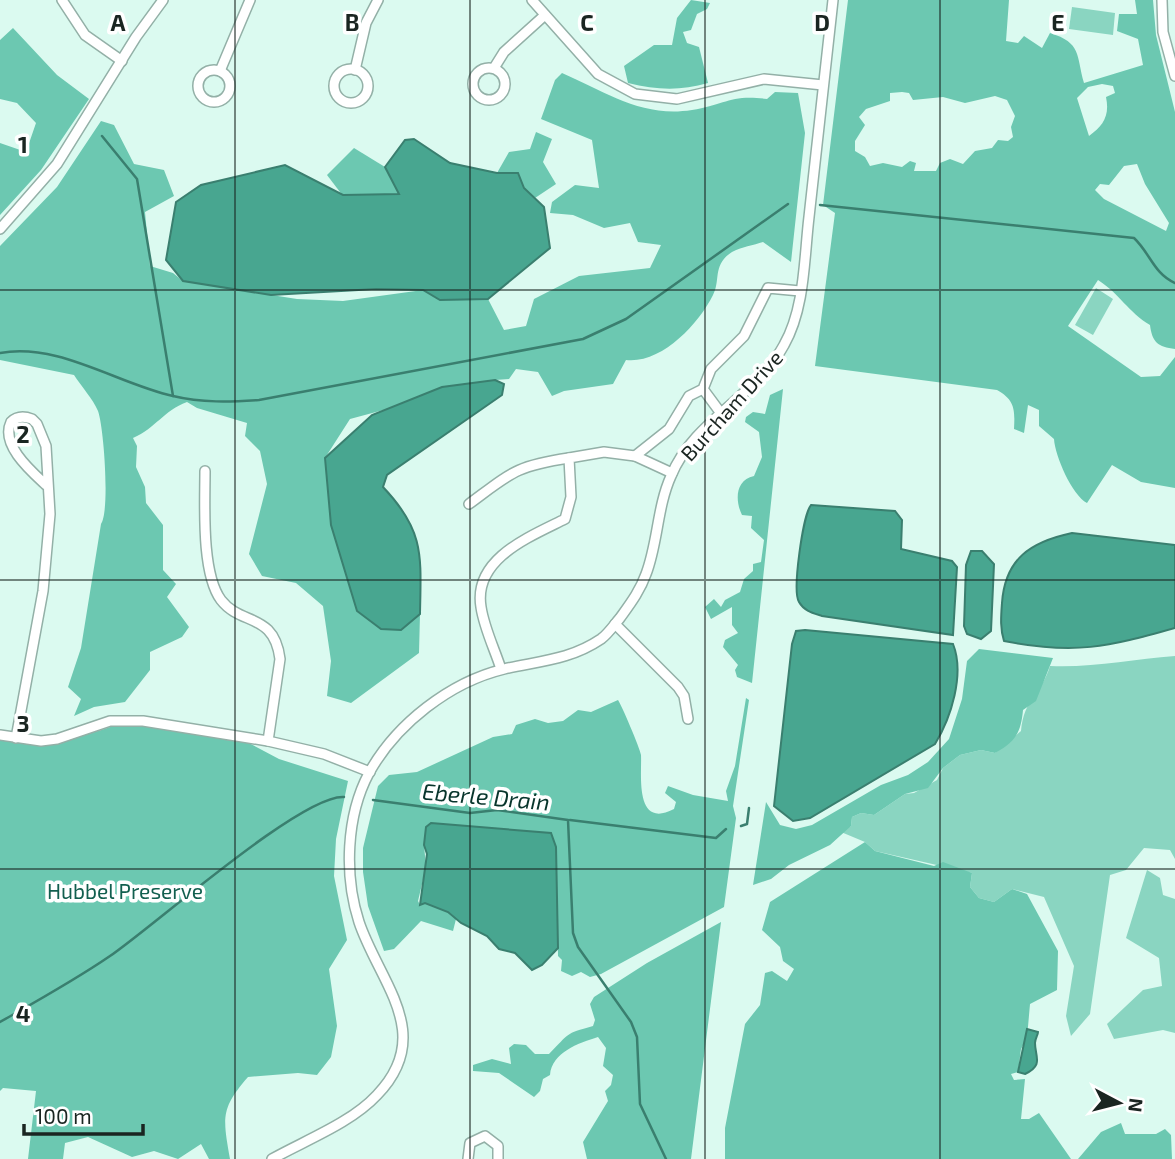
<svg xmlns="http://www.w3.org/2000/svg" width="1175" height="1159" font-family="'Exo 2',sans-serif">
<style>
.green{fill:#8ad5c1}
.forest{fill:#6cc8b1;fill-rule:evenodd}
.water{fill:#48a690;stroke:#3a7f6f;stroke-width:2}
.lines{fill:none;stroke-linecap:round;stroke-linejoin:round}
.stream{stroke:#3a7f6f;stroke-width:2.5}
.street-casing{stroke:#93b0a7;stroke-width:12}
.street{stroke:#fff;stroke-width:9}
.grid{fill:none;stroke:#1a2521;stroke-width:2;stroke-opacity:0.55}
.labels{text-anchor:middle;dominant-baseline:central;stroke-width:7;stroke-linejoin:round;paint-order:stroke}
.street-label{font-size:21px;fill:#1a2521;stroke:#fff}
.park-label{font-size:21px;fill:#125f4f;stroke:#fff}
.water-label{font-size:23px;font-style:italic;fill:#08352c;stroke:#fff}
.grid-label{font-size:23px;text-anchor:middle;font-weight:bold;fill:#1a2521;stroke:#fff;stroke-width:7;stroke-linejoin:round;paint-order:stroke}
</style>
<rect width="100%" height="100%" fill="#dbfaf0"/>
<g class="green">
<path d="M1072 7 1115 13 1113 35 1069 29Z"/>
<path d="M1096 288 1113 299 1093 335 1075 325Z"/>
<path d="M1175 656V859L1170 850 1144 848 1126 870 1110 875 1090 1014 1071 1036 1066 1016 1074 966 1044 897 1012 889 994 902 979 898 970 887 972 873 875 851 865 842 841 832 851 826 852 817 861 813 874 815 905 794 914 793 937 780 943 768 960 755 981 750 995 753 1021 731C1024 698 1041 695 1050 666 1092 668 1133 659 1175 656Z"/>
<path d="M1147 870 1160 878 1163 895 1175 899V1033L1163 1030 1114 1039 1107 1024 1143 990 1162 986 1159 958 1126 938Z"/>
</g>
<g class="forest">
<path d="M691 0 710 3 707 9 697 14 691 30 683 32 687 43 699 47 708 83C680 91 657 90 628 83L624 66 654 45H672L677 18Z"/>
<path d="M848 0H1009L1006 41 1018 43 1024 36 1042 48 1050 33C1082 43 1076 55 1084 83L1143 65 1138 39 1117 31 1119 14H1137L1135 0H1153L1156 35 1175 112V349C1158 347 1152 342 1150 325 1128 312 1120 294 1098 280L1068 326 1141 377 1160 376 1175 357V488L1141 482 1112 465 1087 503C1072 495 1055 456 1054 439L1039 426V410L1028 405 1024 433 1014 429C1015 410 1015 400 997 390L815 366 835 213 823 205ZM1102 84 1113 86 1115 93 1106 97C1110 116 1103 126 1089 136L1077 98 1088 87ZM902 92 909 93 913 100 943 97 965 103 995 96 1007 100 1015 116 1011 127 1013 137 1008 141 998 140 992 148 975 151 963 164 950 159 940 163 936 171H914L916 163 910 161 902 167 883 163 870 166 865 157 855 151V141L865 125 859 117 866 109 890 101V93ZM1137 164 1145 184 1169 223 1166 231 1104 199 1095 190 1100 184 1109 185 1124 166Z"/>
<path d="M13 28 57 75 89 99 41 170 0 215V143L26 152 36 123 17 103 0 99V40Z"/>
<path d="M562 73C606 92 642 118 692 110 725 105 730 94 767 99L775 92 798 93 805 133 791 262 763 242C754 245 741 247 732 252 712 265 721 280 713 295 698 325 661 364 626 360L613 384 564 391 552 396 538 372 516 369 509 379 495 380 350 419 325 458 401 630 420 614 419 653 351 703 327 696 331 661 323 606 296 583 262 576 249 554 267 484 260 451 245 436 247 423 197 408 187 402C163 411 156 428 133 438L137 446 136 467 145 487 146 503 163 525V570L176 584 167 597 189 627 182 637 150 652V670L125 702 94 707 74 716 81 699 68 687 81 648 101 524C110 511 104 428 98 411 93 399 81 386 74 375L0 360V246L57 187 101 121 114 125 134 164 164 170 174 196 145 212 150 266 173 273 183 281 297 299 343 301 423 290 440 300 488 299 504 330 526 326 534 299 579 276 650 268 661 245 638 242 630 223 604 228 573 215 550 213 552 202 575 185 599 188 592 140 541 119 555 80Z"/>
<path d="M536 132 552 139 543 162 556 184 535 198 524 188 518 173H497L509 152 530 149Z"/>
<path d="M354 148 385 167 400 194 343 196 327 175Z"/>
<path d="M783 389 752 683 737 677 735 670 738 665 723 647 725 640 738 633 732 625V607L711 619 705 607 714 599 721 607 725 600 740 592 744 579 753 571V564L761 562 764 540 751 528 752 516 742 515C735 501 735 480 754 476L762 457 759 432 745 422 746 417 753 412 765 414 770 395Z"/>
<path d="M979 649 1053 658 1036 701 1023 710C1021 733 1015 742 995 753L981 750 960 755 943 768 928 788 905 794 874 815 861 813 852 817 851 826 830 845 789 865 771 879 753 885 766 802 780 825 796 829 812 825 881 785 908 775 928 762 949 739 962 699 967 661Z"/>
<path d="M746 698 749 700 733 806 736 818 724 907 601 974 590 977 581 972 572 976 561 971 562 960 558 956 556 847 551 834 431 823 424 845 426 867 418 901 420 905 425 903 448 912 456 919 453 931 421 921 394 949 384 951 368 906 363 872V848L378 786 389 775 417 772 493 737 512 734 516 725 535 719 548 723 563 721 578 710 591 712 618 700C621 704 640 748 641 755 642 774 634 830 674 809L676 802 665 793 668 786 693 795 728 801 726 791 735 766Z"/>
<path d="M113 726H147L249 743 279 759 348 781 336 839 334 876 347 940 329 969 337 1026 331 1057 317 1075 298 1073 248 1077C220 1109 223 1118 230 1159H209L201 1144 178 1159 154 1151 132 1157 88 1137 65 1143 63 1159H28L36 1091 3 1088 0 1091V740C45 748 71 740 113 726Z"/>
<path d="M865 842 875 851 934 866 943 862 972 873 970 887 979 898 994 902 1012 889 1027 894 1058 951 1057 990 1030 1004 1027 1038 1021 1049 1018 1072 1011 1074 1014 1080 1025 1079 1021 1119H1029L1039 1113 1071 1159H725V1128L745 1024 760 1005 765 973 772 971 787 981 794 969 783 961 780 947 762 930 770 902Z"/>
<path d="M721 922 691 1159H587L583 1142 608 1101 605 1091 611 1085 613 1075 603 1066 606 1048 598 1037C579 1043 552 1052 550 1075L543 1079 540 1091 534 1097 499 1073 473 1071V1065L492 1059 511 1064 509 1048 514 1044 526 1045 535 1054H549C570 1033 564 1034 593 1026L595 1020 590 1004 594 997 647 963Z"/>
<path d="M1121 1123 1125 1134H1156L1165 1129 1171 1135 1172 1159H1078L1101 1132Z"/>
</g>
<g class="water">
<path d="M414 139 450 163 497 173H518L524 188 544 207 550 248 488 299 440 300 423 290 376 289 271 295 183 281 166 260 176 202 201 185 285 165 343 195 399 194 385 167 405 140Z"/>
<path d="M495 380 504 384 502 395 387 475 383 487C425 531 421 556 420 614L401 630 381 629 357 611 331 525 325 458 372 415 442 387Z"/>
<path d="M811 505 895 511 902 520 901 549 952 561 957 567 953 635 822 616C813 613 804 611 799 602 792 591 803 515 811 505Z"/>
<path d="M1072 533 1175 545V628C1107 647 1075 655 1004 641 1000 628 1001 617 1002 603 1005 559 1030 542 1072 533Z"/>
<path d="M971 551H982L994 564 991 631 981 639 967 634 964 626 966 565Z"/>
<path d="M805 630 953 644C965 674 951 718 935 744L810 818 793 821 774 806 792 644 796 631Z"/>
<path d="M431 823 551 833 556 847 558 948 542 965 532 970 515 953 499 949 487 936 461 923 448 912 425 903 420 905 427 854 424 845 426 827Z"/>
<path d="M1027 1029 1038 1032C1038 1035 1035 1039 1035 1043 1035 1057 1044 1065 1025 1074L1018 1072Z"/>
</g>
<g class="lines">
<g class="stream">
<path d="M102 136 137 179 173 396"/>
<path d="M820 205 1134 238C1150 253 1154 274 1175 283"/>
<path d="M0 353C58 342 118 384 173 396 202 403 230 402 259 400L583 339 626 319 788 204"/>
<path d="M373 800 470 813 497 810 568 820 573 933 578 947 631 1022 637 1037 640 1104 666 1159"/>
<path d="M570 820 716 838 726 829"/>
<path d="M741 826 747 824 749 808"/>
<path d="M0 1022C37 1001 75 980 110 956 154 926 302 794 344 797"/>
</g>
<defs>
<g id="street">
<path d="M62 0 85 35 122 61"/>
<path d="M532 0 598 74 635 94 677 99 764 79 823 85"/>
<path d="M1162 0 1163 32 1175 76"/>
<circle cx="489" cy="84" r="16"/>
<path d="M494 68 504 52 545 15"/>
<circle cx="351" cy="86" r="17"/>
<circle cx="214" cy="86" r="16"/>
<path d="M355 70 366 23 378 0"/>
<path d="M220 71 250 0"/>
<path d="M0 229 57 164 136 37 163 0"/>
<path d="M703 389 720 412"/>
<path d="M635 456 672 473"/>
<path d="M205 471C205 504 201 573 221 600 241 626 274 612 280 659L268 741"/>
<path d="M469 504C511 473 515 466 569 458"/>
<path d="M615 624 678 687 684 696 688 719"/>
<path d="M501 669C495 650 484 628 481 607 473 559 529 537 565 519L571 497 569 458 604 452 635 456 669 429 689 396 703 389 711 369 744 336 768 288 800 291"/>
<path d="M0 735 41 741 57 739 110 721H143L268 741 324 754 370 772"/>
<path d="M16 738 43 591 50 514 46 446 37 424 32 419C24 416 17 416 11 422 0 445 32 472 46 485"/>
<path d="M272 1159C306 1140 351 1123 377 1095 436 1034 379 982 359 922 344 876 346 816 369 773 396 724 450 682 504 669 539 661 570 660 601 639 608 634 614 625 620 618 630 604 640 591 646 574 658 543 657 507 671 476 694 420 756 397 784 345 805 308 804 259 809 217 817 145 825 72 833 0"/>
<path d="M468 1159 470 1143 485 1136 498 1146V1159"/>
</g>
</defs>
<use href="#street" class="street-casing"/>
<use href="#street" class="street"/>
</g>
<path class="grid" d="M235 0V1159M470 0V1159M705 0V1159M940 0V1159M0 290H1175M0 580H1175M0 869H1175"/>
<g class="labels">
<g class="street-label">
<text transform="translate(731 405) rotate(-48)">Burcham Drive</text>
</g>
<g class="park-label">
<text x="125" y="890">Hubbel Preserve</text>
</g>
<g class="water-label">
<text transform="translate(486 796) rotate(5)">Eberle Drain</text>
</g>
</g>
<g class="grid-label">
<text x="118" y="31">A</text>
<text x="352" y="31">B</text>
<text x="587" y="31">C</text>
<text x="822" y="31">D</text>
<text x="1058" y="31">E</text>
<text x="23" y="153">1</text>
<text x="23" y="443">2</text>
<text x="23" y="732">3</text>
<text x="23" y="1022">4</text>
</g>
<g transform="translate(1119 1103) rotate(97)" stroke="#ffffff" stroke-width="5" paint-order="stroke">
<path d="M0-5L12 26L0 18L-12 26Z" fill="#1a2521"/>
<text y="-10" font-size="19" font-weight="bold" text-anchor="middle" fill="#1a2521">N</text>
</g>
<path d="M24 1124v10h119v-10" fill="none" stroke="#1a2521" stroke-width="3.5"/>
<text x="35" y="1124" font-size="21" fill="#1a2521" stroke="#ffffff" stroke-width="5" paint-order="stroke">100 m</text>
</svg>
